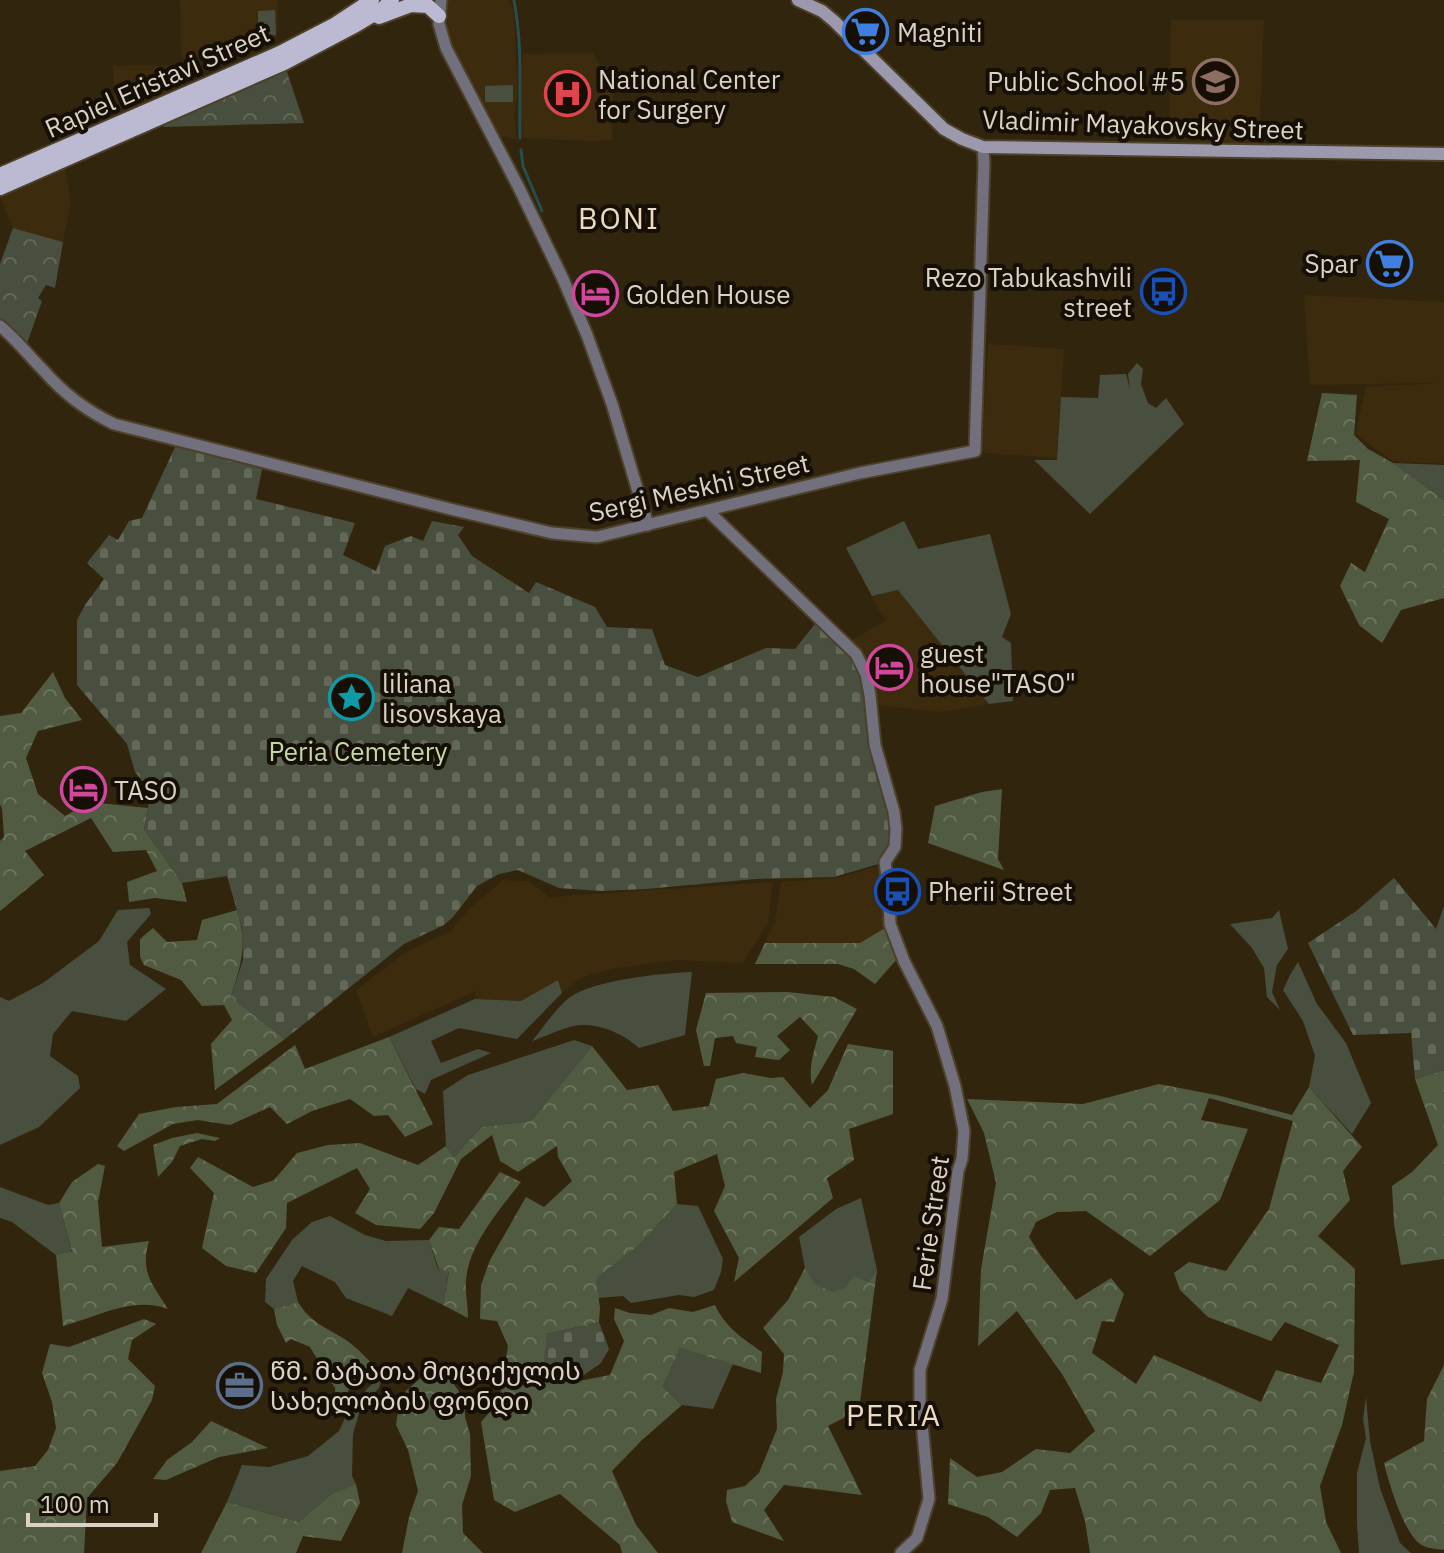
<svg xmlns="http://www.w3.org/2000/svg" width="1444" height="1553" font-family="'IBM Plex Sans','Noto Sans Georgian',sans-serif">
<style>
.built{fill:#3c2b0d}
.green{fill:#484f3e}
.forest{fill:url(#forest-crowns);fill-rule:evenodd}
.cemetery{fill:url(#cemetery-stones)}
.park{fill:url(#park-crowns)}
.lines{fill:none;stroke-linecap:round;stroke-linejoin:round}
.stream{stroke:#294d4f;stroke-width:3}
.tertiary-casing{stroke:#4d412b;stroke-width:15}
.secondary-casing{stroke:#4d412b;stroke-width:16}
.primary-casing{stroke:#4d412b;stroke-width:18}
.tertiary{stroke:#71707c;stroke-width:11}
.secondary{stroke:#9c99ac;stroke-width:12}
.primary{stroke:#bcb9d2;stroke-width:14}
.labels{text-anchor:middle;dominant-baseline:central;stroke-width:8;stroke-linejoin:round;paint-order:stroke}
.poi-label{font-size:26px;fill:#dbd2c5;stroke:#150f06;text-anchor:start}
.street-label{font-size:26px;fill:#dbd2c5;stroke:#150f06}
.park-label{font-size:26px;fill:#c4d8a5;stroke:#150f06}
.quarter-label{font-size:30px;letter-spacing:2px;fill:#ecdbc0;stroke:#150f06}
</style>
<defs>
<pattern id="forest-crowns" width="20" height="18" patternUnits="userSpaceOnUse" patternTransform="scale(2)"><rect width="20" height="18" fill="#515b41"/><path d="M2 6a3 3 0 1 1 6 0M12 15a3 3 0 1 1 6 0" fill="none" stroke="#69725b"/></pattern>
<pattern id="cemetery-stones" width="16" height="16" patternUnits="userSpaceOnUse" patternTransform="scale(2)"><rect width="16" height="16" fill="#484f3e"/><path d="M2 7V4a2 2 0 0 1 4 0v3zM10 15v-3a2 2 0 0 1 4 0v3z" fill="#626758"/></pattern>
<pattern id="park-crowns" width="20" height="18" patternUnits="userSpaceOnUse" patternTransform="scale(2)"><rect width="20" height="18" fill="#484f3e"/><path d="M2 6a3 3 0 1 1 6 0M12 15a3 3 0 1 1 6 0" fill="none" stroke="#626758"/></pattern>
</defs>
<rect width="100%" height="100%" fill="#32250e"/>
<g class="built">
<path d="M180 0H278L277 36 268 41 252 56 181 58Z"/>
<path d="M448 0H509L514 12 518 95 514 115 517 139 500 137 470 83 448 36Z"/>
<path d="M1171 20H1264L1259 144 1169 141Z"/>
<path d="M593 53 613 87 612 140 595 141 523 138 521 110 523 54Z"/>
<path d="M179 65 184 84 123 113 114 109 113 66Z"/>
<path d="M64 161 71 203 63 242 13 228 0 197V188Z"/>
<path d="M1304 295 1444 302V464L1393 461 1355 434 1366 387 1438 383 1310 385Z"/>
<path d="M988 344 1064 349 1057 458 985 453 982 449Z"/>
<path d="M898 590 989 704 941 712 877 705 875 685 862 652 850 641 887 620 881 614 872 596Z"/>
<path d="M879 866 885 928 860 943H765L775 921 781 882 838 878Z"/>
<path d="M503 880 528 881 549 897 773 882 768 923 743 963 675 960 610 969 581 978 562 993 558 980 521 1001 475 999 476 991 373 1037 356 990 407 951 451 931 466 912Z"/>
</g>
<g class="green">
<path d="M275 10 276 35 258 36V11Z"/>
<path d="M513 85V102H485V86Z"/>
<path d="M1137 363 1143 369 1141 384 1148 403 1156 408 1166 398 1184 424 1090 514 1034 460H1057L1061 397 1098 398 1100 375 1126 374 1130 389 1128 374Z"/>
<path d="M1393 463 1444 465V500Z"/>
<path d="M904 521 918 549 990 534 1011 614 1002 637 1011 643 1013 701 989 704 898 590 872 596 846 548Z"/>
<path d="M149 908 151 914 127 942 130 965 166 989 126 1021 72 1011 53 1034 50 1056 78 1076 80 1088 39 1127 0 1145V997L9 1001 43 983 99 941 118 910Z"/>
<path d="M1279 910 1288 949 1277 965 1272 992 1280 1010 1267 997 1264 968 1252 948 1230 924 1272 918Z"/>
<path d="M1298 962 1317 1004 1346 1043 1371 1103 1352 1134 1309 1087 1315 1056 1303 1021 1283 990 1290 975Z"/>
<path d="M692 972 685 1035 639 1048C624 1034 601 1024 581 1025 568 1025 545 1037 532 1041 544 1027 555 1009 569 998 592 980 663 973 692 972Z"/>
<path d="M558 980 562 993 517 1039 459 1028 431 1041 441 1063 478 1049 491 1053 431 1080 425 1094 416 1089 389 1037 475 999 521 1001Z"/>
<path d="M574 1040 592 1046 531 1121 481 1127 454 1157 446 1146 443 1091 468 1075Z"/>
<path d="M0 1187 48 1205 59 1203 72 1253 56 1255 12 1222 0 1218Z"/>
<path d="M861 1198 877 1270 868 1282 832 1293 814 1284 805 1268 799 1237 836 1209Z"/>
<path d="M677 1204 698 1206 723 1259 721 1272 714 1290 694 1297 679 1295 631 1303 623 1296 598 1298 595 1278 638 1246Z"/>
<path d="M330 1216 365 1235 386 1241 429 1240 438 1269 449 1271 443 1305 408 1288 392 1316 346 1298 335 1282 302 1266 293 1281 298 1302 274 1309 265 1302 266 1279 292 1240 312 1222Z"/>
<path d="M680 1348 733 1364 713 1409 682 1405 663 1387Z"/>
<path d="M383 1374 379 1388 361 1407 353 1434 352 1476 356 1484 331 1494 299 1522 227 1502 242 1465 269 1467 308 1456 339 1431 348 1412 368 1388Z"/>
<path d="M1366 1397 1370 1441 1380 1488 1400 1543 1411 1553H1359L1357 1523V1473L1366 1438 1363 1419Z"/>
</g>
<g class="forest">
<path d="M1322 393 1357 395 1354 435 1368 449 1393 463 1444 500V598L1401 610 1382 643 1359 625 1340 586 1351 563 1365 572 1389 519 1356 502 1360 460 1307 461Z"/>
<path d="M53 672 65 698 82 720 38 731 26 758 38 794 65 816 89 802 148 808 144 829 182 883 187 902 155 898 129 902 127 882 157 871 146 850 113 852 91 818 25 851 44 875 0 911V841L4 837 2 808 0 805V716L21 713Z"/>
<path d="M1002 789 998 859 1004 870 928 843 935 806 982 792Z"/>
<path d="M237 910C248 945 241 964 231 997L285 1039 215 1090 211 1044 232 1020 224 1005 202 1006 181 980 144 965 140 957V939L153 928 167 942 197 940 202 920Z"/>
<path d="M885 928 898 958 875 984 854 969 838 964H755L765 943H860Z"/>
<path d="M787 992 834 997 857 1009 812 1085C808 1068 814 1052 818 1036L800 1017 777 1036 790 1050 779 1060 755 1057 757 1047 736 1043 733 1036 715 1038 710 1066H704L696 1030 706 993Z"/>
<path d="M389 1037 433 1124 405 1137 388 1115 374 1116 350 1099 312 1111 287 1124 270 1107 230 1125 198 1120 173 1124 124 1151 117 1146 139 1114 176 1107 217 1104 295 1045 305 1069Z"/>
<path d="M848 1044 893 1051V1114L849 1129 854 1160 827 1178 833 1198 734 1282 739 1258 714 1211 725 1186 717 1154 674 1172 677 1204 638 1246 596 1278 600 1308 599 1322 547 1334 574 1382 610 1375 624 1341 614 1319 615 1308 630 1313 651 1315 669 1308 693 1312 715 1305C725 1327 742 1338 762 1352L761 1373 680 1348 663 1387 682 1405 642 1440 612 1471 636 1525 658 1553H622L620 1545 560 1494 515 1512 494 1500 481 1422 499 1401 508 1346 497 1321 480 1319 481 1285 490 1260 526 1197 544 1207 572 1181 558 1157 557 1146 518 1172 500 1161 492 1135 461 1159 434 1213 420 1229 376 1225 355 1213 370 1189 357 1168 287 1203 286 1228 256 1273 226 1266 202 1248 214 1193 190 1168 198 1157 253 1187 274 1180 297 1153 328 1145 360 1143 418 1165 446 1146 454 1157 481 1127 531 1121 592 1046 627 1090 658 1085 673 1111 709 1106 716 1079 743 1073 771 1078 783 1077 810 1108 828 1090Z"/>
<path d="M1444 1070V1259L1401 1265 1394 1224 1392 1186 1412 1172 1438 1145 1415 1079Z"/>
<path d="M1159 1084 1221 1096 1292 1115 1309 1087 1362 1147 1343 1171 1350 1200 1318 1236 1355 1269 1354 1372 1342 1425 1320 1486 1326 1522 1341 1553H1090L1085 1521 1075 1488 1050 1490 1041 1513 1017 1537 988 1517 948 1504 950 1458 977 1477 1002 1472 1036 1449 1070 1453 1095 1431 1062 1374 1017 1311 978 1346 981 1269 996 1183 984 1133 967 1099 1083 1104ZM1209 1098 1293 1121 1269 1209 1226 1271 1189 1262 1174 1273 1180 1290 1208 1317 1271 1341 1285 1322 1339 1345 1321 1383 1276 1370 1261 1402 1154 1355 1136 1384 1092 1353 1102 1321 1114 1322 1124 1294 1111 1278 1076 1300 1041 1256 1029 1237 1036 1222 1057 1212 1086 1211 1150 1256 1220 1200 1248 1129 1201 1120Z"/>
<path d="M197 1133 220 1138 215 1141 202 1139 180 1146 172 1162 158 1177 153 1145 172 1138Z"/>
<path d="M98 1164 105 1166 98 1202 102 1247 149 1241C140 1272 152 1284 168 1309 133 1296 97 1317 63 1326L56 1255 72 1252 59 1203 72 1182Z"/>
<path d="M500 1172 521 1182C500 1209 469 1244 466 1280 465 1292 468 1305 468 1318L443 1305 449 1272 439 1269 429 1240 439 1227 459 1229Z"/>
<path d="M805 1268 815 1284 832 1292 845 1288 854 1276 868 1282 877 1270 859 1410 828 1426 862 1495 784 1485 764 1510 784 1541 732 1522 726 1501 727 1490 745 1486 759 1473 777 1429 776 1399 783 1372 784 1354 763 1328 788 1300Z"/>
<path d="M298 1302C309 1321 326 1328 343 1338 354 1345 364 1355 372 1364L360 1372 336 1410 335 1388 310 1347 291 1339 286 1343 277 1325 274 1309Z"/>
<path d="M144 1319 156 1324 132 1340 128 1359 155 1386 152 1400 117 1463 87 1498 84 1553H0V1471L35 1466 48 1450 56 1428 52 1402 42 1373 50 1344 69 1347Z"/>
<path d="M1444 1365V1550C1437 1549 1425 1548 1420 1544 1403 1531 1389 1483 1384 1463L1424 1441 1427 1399Z"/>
<path d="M423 1376 451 1380 464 1399 465 1417 470 1434 471 1476 462 1505 463 1533 483 1553H402L409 1517 418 1491 408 1450 396 1425 400 1396Z"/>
<path d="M211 1421 268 1448 219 1457 166 1480 153 1479 167 1460 192 1442Z"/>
<path d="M356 1484 360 1503 341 1541 303 1536 296 1553H201L227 1502 299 1522 331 1494Z"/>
</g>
<g class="cemetery">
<path d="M176 445 263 465 256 499 355 523 343 555 376 571 385 546 411 536 423 541 432 521 464 527 458 535 472 556 529 593 536 582 595 607 607 627 652 629 665 665 698 677 766 648 795 649 819 619 866 674 896 829 885 862 834 877 755 879 646 889 601 891 559 888 518 870 499 874 477 886 453 917 444 925 404 944 285 1039 231 997 243 960 242 928 227 876 182 883 144 829 151 792 135 772 127 744 77 685V620L85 605 104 579 87 563 109 535 118 540 129 521 142 518Z"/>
<path d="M1394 878 1436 929 1444 906V1070L1415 1079 1411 1033 1353 1035 1308 943 1355 912Z"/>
<path d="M599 1322 609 1349 601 1363 574 1382 543 1366 547 1334Z"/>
</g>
<g class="park">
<path d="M284 63 304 123 164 127 157 119Z"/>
<path d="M13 228 63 242 55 288 46 285 38 298 42 301 25 349 0 326V264Z"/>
</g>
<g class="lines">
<g class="stream">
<path d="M514 1C523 47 519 90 520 138"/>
<path d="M521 150 523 166 542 211"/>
</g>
<defs>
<g id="tertiary">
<path d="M441 0 439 24 446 48 518 186 563 279 587 335 612 404 648 525"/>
<path d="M0 326C17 340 29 356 44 371 64 394 87 411 114 424L454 510 552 533 597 537 860 473 975 451 984 163 983 147"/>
<path d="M708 511 856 654 866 674 870 695 875 745 894 812 896 829 895 847 885 862 889 892 890 924 904 961 937 1026 955 1086 964 1131 962 1159 958 1171 942 1299 920 1370V1401L929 1499 917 1538 901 1553"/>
</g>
<path id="secondary" d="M798 0 822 11 834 21 944 129 962 139 983 147 1444 154"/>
<g id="primary">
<path d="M379 17 411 5 428 6 439 16"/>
<path d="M0 175 280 53 334 25 372 0"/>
<path d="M0 188 284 63 356 25 381 10 392 0"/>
</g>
</defs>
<use href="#tertiary" class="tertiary-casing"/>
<use href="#secondary" class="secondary-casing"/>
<use href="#primary" class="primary-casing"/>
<use href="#tertiary" class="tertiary"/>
<use href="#secondary" class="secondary"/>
<use href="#primary" class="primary"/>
</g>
<defs>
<symbol id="supermarket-ring" viewBox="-11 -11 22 22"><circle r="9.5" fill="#150f06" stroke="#3f7fe0" stroke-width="1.5"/><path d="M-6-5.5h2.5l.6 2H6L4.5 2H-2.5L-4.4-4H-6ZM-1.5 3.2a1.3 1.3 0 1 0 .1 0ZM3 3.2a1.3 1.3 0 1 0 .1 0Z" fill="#3f7fe0"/></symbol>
<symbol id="school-ring" viewBox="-11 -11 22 22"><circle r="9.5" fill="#150f06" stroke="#8d6e63" stroke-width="1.5"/><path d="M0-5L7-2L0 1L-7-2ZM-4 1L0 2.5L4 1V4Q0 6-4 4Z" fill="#8d6e63"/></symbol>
<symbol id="hospital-ring" viewBox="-11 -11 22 22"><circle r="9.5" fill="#150f06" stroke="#e0444e" stroke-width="1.5"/><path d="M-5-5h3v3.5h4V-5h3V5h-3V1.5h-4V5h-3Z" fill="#e0444e"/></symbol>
<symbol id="bus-ring" viewBox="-11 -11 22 22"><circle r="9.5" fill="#150f06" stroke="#1a4fb4" stroke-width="1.5"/><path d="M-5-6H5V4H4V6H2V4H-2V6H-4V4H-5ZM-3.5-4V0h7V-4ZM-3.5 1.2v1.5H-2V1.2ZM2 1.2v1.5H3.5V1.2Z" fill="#1a4fb4"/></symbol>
<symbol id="hotel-ring" viewBox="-11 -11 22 22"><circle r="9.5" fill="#150f06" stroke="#d1479c" stroke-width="1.5"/><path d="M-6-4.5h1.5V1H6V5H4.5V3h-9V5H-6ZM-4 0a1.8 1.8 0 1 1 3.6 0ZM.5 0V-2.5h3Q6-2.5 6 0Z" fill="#d1479c"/></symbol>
<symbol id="sight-ring" viewBox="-11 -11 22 22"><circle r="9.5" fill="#150f06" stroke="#0f9aa8" stroke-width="1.5"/><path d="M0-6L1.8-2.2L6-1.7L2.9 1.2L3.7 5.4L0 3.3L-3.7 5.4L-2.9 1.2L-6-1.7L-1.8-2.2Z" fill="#0f9aa8"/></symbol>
<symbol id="office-ring" viewBox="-11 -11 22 22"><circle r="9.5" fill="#150f06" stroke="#5c6f8a" stroke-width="1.5"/><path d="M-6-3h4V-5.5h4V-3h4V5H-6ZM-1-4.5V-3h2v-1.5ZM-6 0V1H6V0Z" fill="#5c6f8a"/></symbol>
</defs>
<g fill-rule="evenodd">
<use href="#supermarket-ring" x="840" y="6" width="51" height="51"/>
<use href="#school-ring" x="1190" y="56" width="51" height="51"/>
<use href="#hospital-ring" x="542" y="68" width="51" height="51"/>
<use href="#supermarket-ring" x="1364" y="238" width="51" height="51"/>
<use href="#bus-ring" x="1138" y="266" width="51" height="51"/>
<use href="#hotel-ring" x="570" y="268" width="51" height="51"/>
<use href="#hotel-ring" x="864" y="642" width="51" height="51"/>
<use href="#sight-ring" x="326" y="672" width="51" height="51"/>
<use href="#hotel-ring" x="58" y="764" width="51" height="51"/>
<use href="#bus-ring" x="872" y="866" width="51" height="51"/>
<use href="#office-ring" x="214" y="1360" width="51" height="51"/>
</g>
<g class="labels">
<g class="poi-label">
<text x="897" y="32">Magniti</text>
<text x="598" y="79">National Center<tspan x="598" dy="30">for Surgery</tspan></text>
<text x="1185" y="81" text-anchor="end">Public School #5</text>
<text x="1358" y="263" text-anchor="end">Spar</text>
<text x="1132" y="277" text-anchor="end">Rezo Tabukashvili<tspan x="1132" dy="30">street</tspan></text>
<text x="626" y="294">Golden House</text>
<text x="920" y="653">guest<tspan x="920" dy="30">house"TASO"</tspan></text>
<text x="382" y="683">liliana<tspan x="382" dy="30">lisovskaya</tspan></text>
<text x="114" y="790">TASO</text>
<text x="928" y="891">Pherii Street</text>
<text x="270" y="1370">წმ. მატათა მოციქულის<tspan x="270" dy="30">სახელობის ფონდი</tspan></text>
</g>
<g class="street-label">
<text transform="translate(157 80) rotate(-24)">Rapiel Eristavi Street</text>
<text transform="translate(1143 124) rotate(2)">Vladimir Mayakovsky Street</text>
<text transform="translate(699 487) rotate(-13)">Sergi Meskhi Street</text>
<text transform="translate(930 1223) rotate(-82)">Ferie Street</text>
</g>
<g class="park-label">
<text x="358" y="751">Peria Cemetery</text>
</g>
<g class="quarter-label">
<text x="619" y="217">BONI</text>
<text x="894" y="1414">PERIA</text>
</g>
</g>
<path d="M28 1513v12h128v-12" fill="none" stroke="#dbd2c5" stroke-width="4"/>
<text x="40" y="1513" font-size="24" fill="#dbd2c5" stroke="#150f06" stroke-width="6" paint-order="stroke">100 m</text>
</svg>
